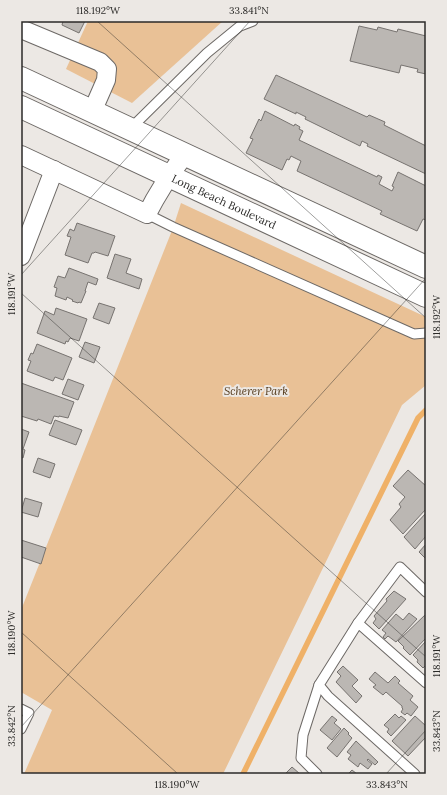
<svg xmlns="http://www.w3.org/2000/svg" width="447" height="795" font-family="Lora,serif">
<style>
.green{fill:#e9c196}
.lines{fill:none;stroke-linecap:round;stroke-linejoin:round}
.stream{stroke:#efb168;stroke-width:5.5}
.building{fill:#bbb7b3;stroke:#777370}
.lane-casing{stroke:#6d6966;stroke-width:11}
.street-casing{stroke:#6d6966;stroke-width:20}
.primary-casing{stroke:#6d6966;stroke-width:24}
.lane{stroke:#fff;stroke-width:9}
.street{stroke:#fff;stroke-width:18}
.primary{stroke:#fff;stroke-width:22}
.ticks{fill:none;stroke:#2b2a28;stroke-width:1;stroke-opacity:0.45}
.labels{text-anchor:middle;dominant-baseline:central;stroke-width:4;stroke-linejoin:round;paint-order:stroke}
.street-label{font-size:11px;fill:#2b2a28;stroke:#ece8e4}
.park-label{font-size:11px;font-style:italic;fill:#53391a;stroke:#ece8e4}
.neatline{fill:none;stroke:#2b2a28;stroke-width:1.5}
.ticks-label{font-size:10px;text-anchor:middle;fill:#2b2a28}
</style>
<rect width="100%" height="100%" fill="#ece8e4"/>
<g class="green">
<path d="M88 21H223L132 103 66 69Z"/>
<path d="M181 203 426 317V385L402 405 223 774H24L52 710 21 692V610L173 228Z"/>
</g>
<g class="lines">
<path class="stream" d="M243 774 418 418 426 410"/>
</g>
<g class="building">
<path d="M63 21H85L79 33 62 25Z"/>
<path d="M359 26 377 30 378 27 397 32 398 29 426 36V74L417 72 418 69 401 65 399 73 350 61Z"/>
<path d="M276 75 367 117 369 115 385 122 384 125 426 146V174L367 146 368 144 362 141 360 146 305 119 306 117 296 112V114L264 99Z"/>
<path d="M265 111 294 126 295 124 300 127 299 129 303 131 299 140 377 177 378 175 382 177 379 184 392 191 394 187 392 186 398 172 426 186V220L423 219 417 231 380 214 382 211 297 171 301 161 291 156 289 160 287 159 282 170 246 153 253 139 250 138 259 119 261 121Z"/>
<path d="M77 223 115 236 108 256 95 252 94 253H92L88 263 65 255 71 237 67 236 70 229 74 231Z"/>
<path d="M115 254 131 259 126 273 142 279 139 289 107 278Z"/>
<path d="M69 268 98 279 96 285 88 282 85 291H86L81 303 79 302 78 303 72 301 73 300 67 297 66 300 55 296 57 288 54 287 58 276 65 278Z"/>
<path d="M99 303 115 308 109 324 93 318Z"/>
<path d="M56 308 87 319 79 341 70 338 68 342 66 341 65 344 37 333 45 311 54 315Z"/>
<path d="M85 342 100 347 94 363 79 357Z"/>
<path d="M37 344 72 358 63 380 55 377 53 381 27 371 31 361 28 360 31 353 33 354Z"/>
<path d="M68 379 84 385 78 400 62 394Z"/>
<path d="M21 383 74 402 68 418 59 416V417L54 416 51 424 38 419 37 421 21 416Z"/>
<path d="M55 420 82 430 76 445 49 435Z"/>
<path d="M21 429 29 432 23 449 25 450 23 458 21 457Z"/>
<path d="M38 458 55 464 50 478 33 472Z"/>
<path d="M408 470 426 486V509L403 534 390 520 401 507 399 504 405 497 393 486Z"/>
<path d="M25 498 42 503 38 517 21 512Z"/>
<path d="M426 513V536L415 549 404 537Z"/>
<path d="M21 540 46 548 41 564 21 557Z"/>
<path d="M426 544V559L419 552Z"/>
<path d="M394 591 406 599 379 629 373 623 376 619 374 616 387 601 386 599Z"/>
<path d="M409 613 417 619 396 642 388 636 385 639 383 637 386 633 382 630 396 614 403 620Z"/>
<path d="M426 614V638L410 655 403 648 404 647 398 641Z"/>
<path d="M426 641V665L423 668 417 662 418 660 413 655Z"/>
<path d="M343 666 358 680 352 686 362 696 356 703 336 682 341 676 337 672Z"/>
<path d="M375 672 388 683 395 676 400 681 398 683 413 696 410 700 418 707 411 716 407 713 405 715 401 712 403 709 402 708V706L386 692 383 695 373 687 376 685 369 679Z"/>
<path d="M395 714 399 718 401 716 406 720 391 736 387 732 389 729 384 725Z"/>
<path d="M332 716 337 720 334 723 341 729 332 740 320 730Z"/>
<path d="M415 716 426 726V737L408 756 392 741Z"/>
<path d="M344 728 349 733 348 734 352 738 337 757 327 748Z"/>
<path d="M356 741 378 762 375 765 368 759 367 760 372 764 368 769 360 763 358 767 348 759 351 755 347 752Z"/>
<path d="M292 767 300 774H285Z"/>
<path d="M352 770 357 774H348Z"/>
</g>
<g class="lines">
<defs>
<g id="lane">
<path d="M130 129 207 53 240 26 253 21"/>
<path d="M147 214 173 227 414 334 426 333"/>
<path d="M358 623 400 567 426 592"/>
<path d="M21 709 29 713 21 729"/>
<path d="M317 774 301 758 303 735 319 685"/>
<path d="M415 774 328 696 319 685 358 623 426 683"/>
</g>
<g id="street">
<path d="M21 29 100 62 107 69 106 80 92 112"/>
<path d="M21 155 147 214C158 192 170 174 185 154"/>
<path d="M21 256 54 170"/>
</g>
<g id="primary">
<path d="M21 78 426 267"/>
<path id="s1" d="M21 107 426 296"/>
</g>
</defs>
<use href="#lane" class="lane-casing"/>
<use href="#street" class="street-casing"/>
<use href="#primary" class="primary-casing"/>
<use href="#lane" class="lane"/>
<use href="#street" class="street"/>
<use href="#primary" class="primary"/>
</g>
<path class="ticks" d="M97 21 426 318M21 275 250 21M21 293 426 657M21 632 178 774M21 727 426 278M386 774 426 730"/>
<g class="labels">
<g class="street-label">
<text stroke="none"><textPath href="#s1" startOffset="224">Long Beach Boulevard</textPath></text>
</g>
<g class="park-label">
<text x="256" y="391">Scherer Park</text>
</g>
</g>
<rect width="447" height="795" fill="none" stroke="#ece8e4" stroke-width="44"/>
<rect x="22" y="22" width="403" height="751" class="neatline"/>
<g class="ticks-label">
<text x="98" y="14">118.192°W</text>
<text x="249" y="14">33.841°N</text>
<text transform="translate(11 294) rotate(-90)" y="4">118.191°W</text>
<text transform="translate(436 317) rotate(-90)" y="4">118.192°W</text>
<text transform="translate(11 633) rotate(-90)" y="4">118.190°W</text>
<text transform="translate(436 656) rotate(-90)" y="4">118.191°W</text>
<text transform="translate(11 726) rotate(-90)" y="4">33.842°N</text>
<text transform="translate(436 731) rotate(-90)" y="4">33.843°N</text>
<text x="177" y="788">118.190°W</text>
<text x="387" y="788">33.843°N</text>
</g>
</svg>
